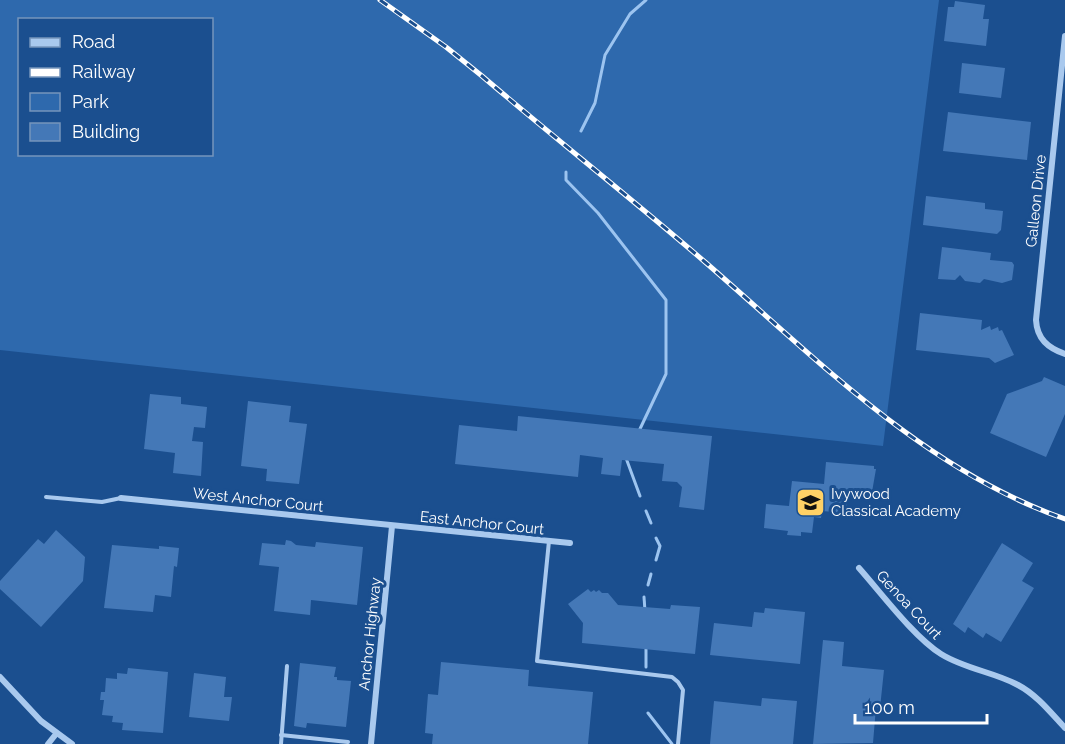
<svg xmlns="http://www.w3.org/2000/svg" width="1065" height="744" font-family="Raleway,sans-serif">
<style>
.green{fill:#2e69ad;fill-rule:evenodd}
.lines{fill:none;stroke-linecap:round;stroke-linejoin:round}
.stream{stroke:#9cc4f0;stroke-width:3}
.building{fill:#4478b7}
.lane{stroke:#a9c9ee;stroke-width:4}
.street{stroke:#a9c9ee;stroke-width:6}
.rail-casing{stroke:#fff;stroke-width:5}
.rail{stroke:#1b4f8f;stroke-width:3;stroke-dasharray:9;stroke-linecap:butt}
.labels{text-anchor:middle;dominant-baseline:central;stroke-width:6;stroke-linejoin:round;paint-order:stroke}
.street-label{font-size:15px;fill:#fff;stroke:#1b4f8f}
.poi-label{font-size:15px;fill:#fff;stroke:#1b4f8f;text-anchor:start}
</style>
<rect width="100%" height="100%" fill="#1b4f8f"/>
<path class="green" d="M0 0H939L883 446 0 350ZM20 20H212V154H20Z"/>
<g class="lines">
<g class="stream">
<path d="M581 131 595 103 605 55 630 14 646 0"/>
<path d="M566 172V180L598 213 666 300V374L639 431"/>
<path d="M626 458 640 496"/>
<path d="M646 511 651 523"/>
<path d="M656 560 660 546 656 538"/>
<path d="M648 585 651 574"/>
<path d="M644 597 645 611"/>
<path d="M646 647V667"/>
<path d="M648 713 672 744"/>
</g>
</g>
<g class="building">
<path d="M955 1 985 5 983 19H989L986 46 944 41 948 7H954Z"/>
<path d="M962 63 1005 68 1001 98 959 93Z"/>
<path d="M948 112 1031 122 1027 160 943 151Z"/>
<path d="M926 196 985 203V209L1003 211 1001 230 997 234 923 225Z"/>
<path d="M942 247 991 253 990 260 1012 262 1014 265 1012 280 1002 283 984 279 980 283 965 281 960 275 955 280 938 279Z"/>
<path d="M920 313 982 320 981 330 990 326 991 330 998 327 999 331 1002 330 1014 355 995 363 989 358 916 350Z"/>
<path d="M1044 377 1065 386V414L1046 457 990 433 1007 394 1042 381Z"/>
<path d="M150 394 181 397V404L207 407 205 428 194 427 192 441 203 442 201 476 173 473 175 453 144 449Z"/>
<path d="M248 401 291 406 289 422 307 424 299 484 266 481 267 469 241 466Z"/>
<path d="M518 416 712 436 704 510 679 507 682 487 677 482 662 481 664 464 622 460 620 476 601 474 603 458 580 455 578 477 455 464 459 425 517 431Z"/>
<path d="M826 462 874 466V469H876L872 492 848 490 846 513 822 511 821 518 814 517 812 533 801 532V536L787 535 788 531 764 528 766 504 789 506 792 481 824 484Z"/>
<path d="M56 530 85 557 83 581 41 627 0 589V581L38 539 44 544Z"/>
<path d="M286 540 291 541 296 545 315 547 316 542 363 547 357 605 311 600 310 615 274 611 279 567 259 565 262 543 285 545Z"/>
<path d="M1002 543 1033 563 1022 581 1034 588 1001 642 986 633 983 638 968 627 965 633 953 624Z"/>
<path d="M112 545 159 549V546L179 548 177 567 174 566 171 597 155 595 153 612 104 608Z"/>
<path d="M588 589 591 592 594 590 596 592 599 590 602 593H608L618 605 670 609 671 605 700 607 695 654 582 643 583 623 568 604Z"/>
<path d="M765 608 805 612 800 664 710 655 714 623 752 627 754 612 764 613Z"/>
<path d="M823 640 844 642 842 666 884 670 880 708 876 707 873 743 813 744Z"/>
<path d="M441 662 529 670 528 686 593 692 588 744H432L433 734 425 733 428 694 438 695Z"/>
<path d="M300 663 336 667 334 677H337V680L351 681 346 727 307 723 306 728 294 726Z"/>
<path d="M128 668 168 672 163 733 122 730 123 723 112 722 113 716 102 715 104 700H100L101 692H105L106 678 117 679V673L127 674Z"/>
<path d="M194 673 226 677 224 697H232L229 721 189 717Z"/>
<path d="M762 698 797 701 793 744H710L714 701 761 706Z"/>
</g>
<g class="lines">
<g class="lane">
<path d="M46 497 102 502 121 498"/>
<path d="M549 541 537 661 672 677 678 682 683 690 678 744"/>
<path d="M281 735 348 742"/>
<path d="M281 744 287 666"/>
</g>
<g class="street">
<path d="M1065 36 1036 320C1037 339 1048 348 1065 354"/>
<path d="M121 498 570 543"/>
<path d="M859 568C882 594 914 637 941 654 965 669 994 672 1018 685 1037 695 1051 713 1065 728"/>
<path d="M0 677 41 721 72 744"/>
<path d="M48 744 56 734"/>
<path d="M371 744 392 526"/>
</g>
<defs>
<path id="rail" d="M380 0 446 47 482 76C556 139 632 199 705 262 816 358 924 470 1065 519"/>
</defs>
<use href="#rail" class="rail-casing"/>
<use href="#rail" class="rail"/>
</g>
<defs>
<symbol id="school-square" viewBox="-11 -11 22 22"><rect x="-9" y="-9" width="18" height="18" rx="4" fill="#ffd166" stroke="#1b4f8f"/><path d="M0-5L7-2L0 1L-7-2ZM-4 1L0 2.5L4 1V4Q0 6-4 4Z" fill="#111"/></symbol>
</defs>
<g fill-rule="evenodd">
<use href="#school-square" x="794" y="486" width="33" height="33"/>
</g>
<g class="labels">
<g class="street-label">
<text transform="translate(1036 201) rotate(-84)">Galleon Drive</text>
<text transform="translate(258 500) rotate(6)">West Anchor Court</text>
<text transform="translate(482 523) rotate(6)">East Anchor Court</text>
<text transform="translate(909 605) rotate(47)">Genoa Court</text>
<text transform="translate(370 634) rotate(-84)">Anchor Highway</text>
</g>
<g class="poi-label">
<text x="831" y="494">Ivywood<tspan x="831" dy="17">Classical Academy</tspan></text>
</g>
</g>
<rect x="18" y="18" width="195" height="138" fill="#1b4f8f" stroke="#7695bc" stroke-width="1.5"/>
<rect x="30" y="38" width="30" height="9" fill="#a9c9ee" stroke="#7695bc" stroke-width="1.5"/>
<text x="72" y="48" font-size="18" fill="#ffffff">Road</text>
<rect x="30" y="68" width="30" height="9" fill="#ffffff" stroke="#7695bc" stroke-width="1.5"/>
<text x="72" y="78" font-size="18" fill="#ffffff">Railway</text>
<rect x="30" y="93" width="30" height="18" fill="#2e69ad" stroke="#7695bc" stroke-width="1.5"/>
<text x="72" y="108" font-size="18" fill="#ffffff">Park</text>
<rect x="30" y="123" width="30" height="18" fill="#4478b7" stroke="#7695bc" stroke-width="1.5"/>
<text x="72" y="138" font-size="18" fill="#ffffff">Building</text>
<path d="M855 714v9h132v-9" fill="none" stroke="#ffffff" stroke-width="3"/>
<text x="864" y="714" font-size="18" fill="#ffffff" stroke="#1b4f8f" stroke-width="4.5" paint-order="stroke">100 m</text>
</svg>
